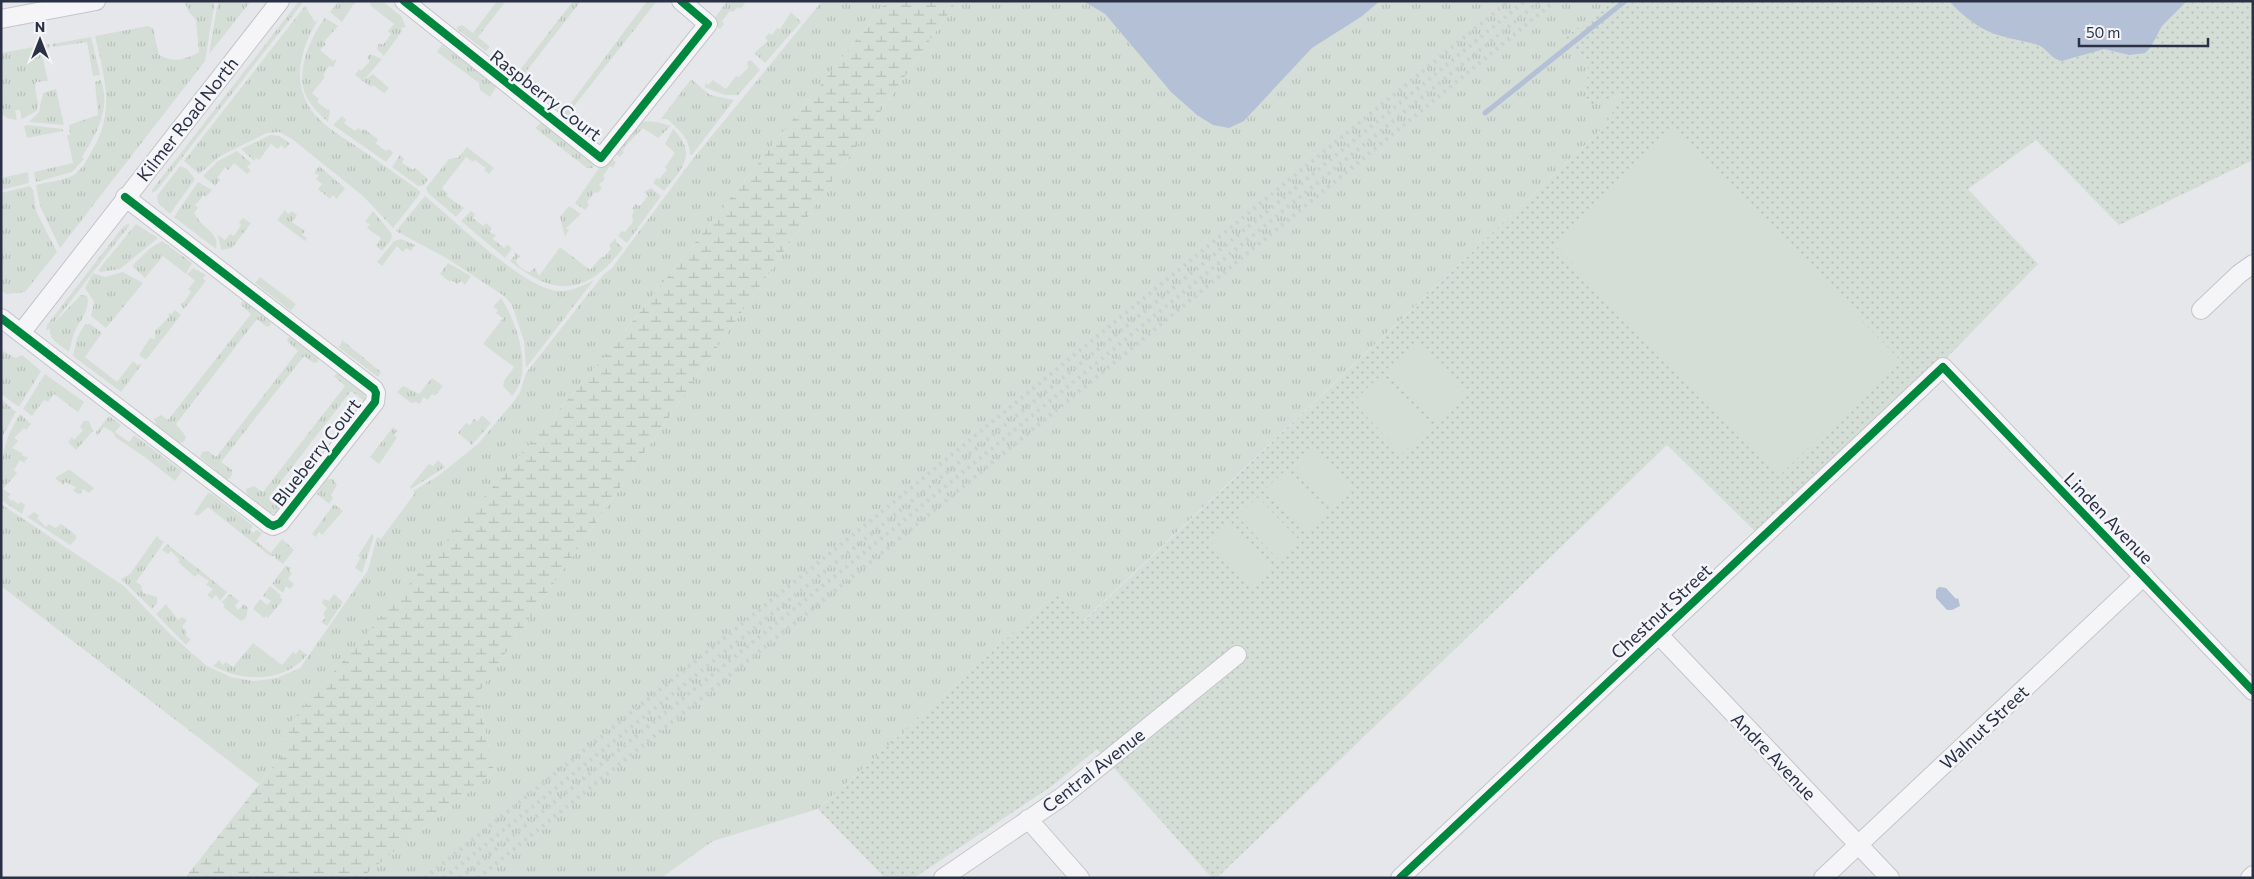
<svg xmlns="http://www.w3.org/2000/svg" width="2254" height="879" font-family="Commissioner,sans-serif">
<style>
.grass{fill:url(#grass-tufts)}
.wetland{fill:url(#wetland-marsh)}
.park{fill:url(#park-dots)}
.pitch{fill:#d5ded6}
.water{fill:#b4c0d5}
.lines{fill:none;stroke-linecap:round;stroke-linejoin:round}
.stream{stroke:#b4c0d5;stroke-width:5}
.minor-casing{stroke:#c4c5c8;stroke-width:20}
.minor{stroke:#f5f5f7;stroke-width:18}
.rail{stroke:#cecfd2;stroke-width:4;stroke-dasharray:2.5 5;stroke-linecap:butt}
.cycleway-casing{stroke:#f4f5f9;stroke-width:11}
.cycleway{stroke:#00873e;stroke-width:8}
.labels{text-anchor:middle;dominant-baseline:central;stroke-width:5;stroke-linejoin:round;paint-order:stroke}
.street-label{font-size:18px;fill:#2b3145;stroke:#f4f5f9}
</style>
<defs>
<pattern id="grass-tufts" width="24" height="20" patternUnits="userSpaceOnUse" patternTransform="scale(1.25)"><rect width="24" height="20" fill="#d5ded6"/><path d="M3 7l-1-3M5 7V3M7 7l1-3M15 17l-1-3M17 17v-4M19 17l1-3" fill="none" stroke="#b7bfb9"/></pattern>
<pattern id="wetland-marsh" width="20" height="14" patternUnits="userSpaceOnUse" patternTransform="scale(1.25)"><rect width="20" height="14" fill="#d5ded6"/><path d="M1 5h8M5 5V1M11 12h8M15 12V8" fill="none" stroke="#b7bfb9"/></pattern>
<pattern id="park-dots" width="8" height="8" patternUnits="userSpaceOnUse" patternTransform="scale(1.25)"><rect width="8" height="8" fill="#d5ded6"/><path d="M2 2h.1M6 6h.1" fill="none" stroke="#b7bfb9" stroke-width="1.8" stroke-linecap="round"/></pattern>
</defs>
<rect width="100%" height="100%" fill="#e6e7ea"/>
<g class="grass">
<path d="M184 1H215L205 61 60 248 40 206 36 185C47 182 60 181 70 177 80 172 85 163 90 154 116 114 105 80 95 36L148 26 153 28 159 55C174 63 185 60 199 52L196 20 189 12Z"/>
<path d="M218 1H251L209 54Z"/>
<path d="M299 1H304L157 190 152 193V190Z"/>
<path d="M339 1H358L353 5 342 22 330 12Z"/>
<path d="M382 1 401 16 406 27 401 28 402 31 384 56 377 49 379 43 383 45 391 34 388 31 394 24 371 6 370 2Z"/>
<path d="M497 1H506L478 37 489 46V48L486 51 457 29V27L462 25 473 33Z"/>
<path d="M573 1H581L525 73 536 82V86L532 87 506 67 505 64 510 63 520 70Z"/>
<path d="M647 1H657L571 110 587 122 585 126 580 125 552 104V100L556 98 568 107Z"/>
<path d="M727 1H743L745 3 741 9 738 7 733 12 730 11 722 21 724 24 720 29 712 22Z"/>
<path d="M822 1H887L601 361 291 723 283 754 259 784 1 586V504L124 586 171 635 207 666 231 677 253 681 277 678 300 668 368 570 376 540 377 537 381 539 415 493 413 491 438 476 478 444 514 401 520 392 526 373 603 275 612 268 692 160Z"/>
<path d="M957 1H1083L1105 14 1171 92 1244 121 1312 48 1361 17 1380 1H1612L1566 37 1588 63 1586 106 1624 94 1605 126 1083 621 1056 594 818 809 713 841 661 878H361L494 772 478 693Z"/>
<path d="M305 6 315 22 318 20C298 52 290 90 319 119 331 131 346 139 360 149 380 162 400 177 420 191V194L393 228 363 196 292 139 279 132 267 133 220 156 199 174 184 161Z"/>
<path d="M791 12 801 22 765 63 754 53 768 41 765 38 769 33 772 35 777 28 780 29Z"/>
<path d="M325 18 338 26 324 42 326 44 320 50 333 61 337 59 333 67 329 66 323 75 325 77 312 93 319 99 317 102 328 110 330 109 328 122C320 115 312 107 307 98 294 74 310 37 325 18Z"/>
<path d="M91 37 100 75 93 76 87 42 53 47 52 44Z"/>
<path d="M50 44V48L41 51 48 81 36 82C33 91 40 100 37 111L22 119 20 110H15L17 120 7 118 1 113V53Z"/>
<path d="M442 45 495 84 496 87 490 97 480 90 479 83 437 52Z"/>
<path d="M370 54 382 59 364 80 373 74 389 88 384 93 373 85 371 87 355 75 359 69 361 71 370 61 367 58Z"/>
<path d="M751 60 760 70 738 95H725L704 87 706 83 708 85 713 80 726 89 736 76 739 77 748 68 747 62Z"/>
<path d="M691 79 710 95 734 100 692 155 690 154C689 137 679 130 667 119H661Z"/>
<path d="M101 80C111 109 97 133 82 157L84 159 72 172 36 182 34 172 73 163 67 135H70L69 125 98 115 95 82Z"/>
<path d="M56 89 64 125 29 122 39 112 43 93Z"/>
<path d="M342 116 346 120 344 123 355 131 358 128 361 131 364 129 378 139 376 144 386 151 389 149 393 153 386 162 333 125Z"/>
<path d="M636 121 657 122 671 126 658 138 643 128 622 150 624 152 620 157 613 153Z"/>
<path d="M542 122 594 163 593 168H587L535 128Z"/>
<path d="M28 125 63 129V131L27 138 24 126Z"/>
<path d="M673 129C698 154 683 168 664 191L653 183 656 178 659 179 667 170 665 167 675 153 665 144Z"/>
<path d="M270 135 279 136 290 143 285 149 281 145 278 149 271 144 259 160 256 158 254 161 241 149Z"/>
<path d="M467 147 494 168 489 174 484 170 486 168 475 160 473 162 466 157 442 188 448 194 447 196 464 208 456 217 428 193 426 188 449 159 458 158Z"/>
<path d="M237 151 251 163 247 167 251 170 247 174 234 163 228 170 225 167 218 177 220 180 215 186 203 176 218 161Z"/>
<path d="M400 155 404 159 402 163 413 170 415 168 428 179 424 185 418 186 392 167Z"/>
<path d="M608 155 616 162 613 168 610 166 603 176 605 178 599 185 602 188 598 193 595 192 587 202 589 205 585 210 575 203Z"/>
<path d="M180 166 187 169 195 179 170 214 158 203 157 196Z"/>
<path d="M319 166 345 188 337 199 333 195 330 199 318 189 322 184 316 179 319 175 314 173Z"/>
<path d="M28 172 29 183 1 190V178Z"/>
<path d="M198 182 212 190 206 197 203 195 197 204V202L195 205 198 208 194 213C196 215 196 217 198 219 205 230 220 233 216 249L174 217Z"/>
<path d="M30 186 33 190 36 211 57 252 25 292 6 294 1 290V193Z"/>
<path d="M651 188 661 196 627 243 618 236 622 231 625 232 633 222 632 215 634 211 632 209 635 204 640 206 648 196 644 192Z"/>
<path d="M425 196C453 219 524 289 558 291 571 292 584 285 594 280L526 368 524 341 512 305 504 296 448 259 396 231Z"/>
<path d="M569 206 581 214 566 228 569 230 565 237 560 217Z"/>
<path d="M285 210 288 214 292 211 297 215 292 222 305 231 302 235 307 238 305 241 277 220Z"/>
<path d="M373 211 392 234 391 240 382 251 376 246 381 238 367 228 370 224 365 222Z"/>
<path d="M471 211 475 214 473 218 483 226 486 223 492 228 489 232 496 235 493 239 504 248 507 245 511 247V250L505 258 461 221Z"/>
<path d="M243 218 251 223 232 248 221 250 218 235 225 240 230 234 234 236 241 225 239 222Z"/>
<path d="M129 223V226L52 325 81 295 87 296C91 308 80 321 75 331 72 338 71 345 69 352 60 345 48 340 50 328L46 331 47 325 122 228Z"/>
<path d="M136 224 158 238 120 269 100 272 99 270 103 264Z"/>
<path d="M616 238V242L623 248C588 295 555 298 510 261L515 255 514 252 520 256 516 260C517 266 525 272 530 272L535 268 539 276 560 247 590 270 601 257H604L611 249 609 245Z"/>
<path d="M401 239 415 245 411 251 406 248 403 252 397 246 382 266 377 262 394 241Z"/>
<path d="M162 241 192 263 186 274 163 256 145 278 132 266 149 249Z"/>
<path d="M448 263 471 276 465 285 461 281 457 284 451 280 450 282 440 274Z"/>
<path d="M193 268 206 275 203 278 206 281 184 309 180 304 184 302 191 292 188 289 195 281 187 274Z"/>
<path d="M123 272 143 283 106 328 91 316 94 302 85 288 93 273 105 277Z"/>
<path d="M260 277 296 304 291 311 255 283Z"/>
<path d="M501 298C516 321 535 372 512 396L503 386 504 381 514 367 483 344 503 318 496 313 498 310 493 307Z"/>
<path d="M246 301 270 321 271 325 267 327 257 319 176 424 186 437 184 442 178 443 158 428 154 419 161 415 168 420 251 314 241 305V302Z"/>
<path d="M175 310 181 315 146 360 140 356V353L150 338 155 339V331L169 317V314L171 313V315Z"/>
<path d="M85 324H90L102 333 85 357 117 382 133 361 137 365 142 364 121 392 73 356 77 338Z"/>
<path d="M291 337 318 358V362L314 363 304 356 221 462 232 470V475L229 479H226L200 457 202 452 208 451 216 457 298 351 287 341 288 338Z"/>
<path d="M342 340 381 372 378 377 337 346H340Z"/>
<path d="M1 350 16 358 22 355 41 371 19 407 1 394Z"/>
<path d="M338 373 364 393 365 398 363 400 351 391 269 497 279 507 278 513H271L247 494 246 489 254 486 263 492 345 386 334 376Z"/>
<path d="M45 374 84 402 78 412 54 394 48 402 44 400 32 416 23 409Z"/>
<path d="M432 378 443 386 435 396 432 394 428 400 423 397 420 404 416 402 411 403 397 392 403 386 419 394Z"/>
<path d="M1 399 16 412 1 439Z"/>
<path d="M20 414 31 424 26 430 24 428 14 438 18 441 12 448 22 453 23 456 28 457 24 463 20 460 14 470 17 473 3 489 11 494 8 497 11 501 13 500 18 504 21 502 25 505 22 514 1 500C1 464 0 446 20 414Z"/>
<path d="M482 415 491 423 472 445 458 433 466 423 470 425 474 419 478 421Z"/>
<path d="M109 416 121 425 115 432 129 442 134 435 182 471 175 481 146 458 115 437 114 433 104 427 97 436 96 432Z"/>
<path d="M84 421H89L93 431 76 450 68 442 72 437 74 440 83 430 80 427Z"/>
<path d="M393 427 397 431 394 435 397 438 379 464 370 457Z"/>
<path d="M438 460 445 467 411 489 410 487 428 465 430 464 433 466Z"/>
<path d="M68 470H70L94 488 89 493 83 489 80 494 73 491 76 487 65 482 63 485 55 478Z"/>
<path d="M326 479H333L337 485 331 495 333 498 329 504 317 494Z"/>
<path d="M208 493 212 494 253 526 250 530 253 533 257 530 262 533 256 541 271 553 282 539 294 550 283 564 276 559 275 556H270L208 507 198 516 194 514Z"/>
<path d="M334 504 343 511 322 535 319 532 316 537 312 534Z"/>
<path d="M34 512 39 516 37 518 46 527 49 524 55 528 61 524 76 535V539L70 545 27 517Z"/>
<path d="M372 534 374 536 362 573 355 568 360 558 358 556Z"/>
<path d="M159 536 158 538 164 542 136 582 141 585 143 593 157 597V603L152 609 121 579 130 574 156 537Z"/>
<path d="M167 544 227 592 220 601 216 595 212 599 207 595 213 589 206 585 209 581 198 574 195 577 178 562 180 560 171 551 168 554 162 550Z"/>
<path d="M286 565 291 568 289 570 292 573 288 579 294 584 290 589 286 586 283 593 272 584Z"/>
<path d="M270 586 281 595 280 597 283 600 268 618 266 616 264 618 253 609 260 599 267 605 271 601 263 596Z"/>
<path d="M230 594 239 601 235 606 238 610 244 604 248 608 246 618 241 621 223 607 225 605 222 602Z"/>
<path d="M334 594 343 602 327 626 321 622 326 618 323 614 327 608 322 603 324 599 329 601Z"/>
<path d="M166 604 178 620 182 617 187 620 182 627 186 630V636L191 639 186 645 156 614Z"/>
<path d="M253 643 282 665 293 652 296 654 299 649 307 655C284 683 243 682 213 666L219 660 223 665 226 662 233 667Z"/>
</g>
<path class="wetland" d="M887 1H957L478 693 494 772 361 878H185L283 754 290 723 601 361Z"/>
<path class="park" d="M1612 1H1949C1962 16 1982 30 2000 36 2016 41 2041 40 2050 55L2072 59 2087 52 2104 49 2129 55 2151 47 2162 26 2187 1H2253V160L2119 225 2036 140 1968 189 2038 264 1767 543 1667 445 1217 878H1212L1097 749 1052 786 914 878H885L818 809 1056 594 1084 621 1605 126 1623 94 1586 107 1588 63 1566 37Z"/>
<g class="pitch">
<path d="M1674 128 1900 360 1780 475 1554 245Z"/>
<path d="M1416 342 1465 394 1437 421 1387 369Z"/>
<path d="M1381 375 1430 427 1402 454 1353 402Z"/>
<path d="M1313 445 1355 489 1334 508 1293 464Z"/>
<path d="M1286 470 1327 515 1307 534 1265 489Z"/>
<path d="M1258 497 1300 541 1279 560 1237 516Z"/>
<path d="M1231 522 1272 567 1252 586 1210 541Z"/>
</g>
<g class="water">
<path d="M1083 1H1380L1361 17 1312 48 1244 121 1229 128 1213 125 1197 115 1171 92 1105 14Z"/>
<path d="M1949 1H2187L2162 26 2151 47 2145 53 2129 55 2104 49 2062 61C2051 59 2049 51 2040 46 2028 41 2014 40 2001 36 1982 31 1962 16 1949 1Z"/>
<path d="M1939 587 1946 588 1956 599 1958 598 1960 606 1952 610H1947L1936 598V590Z"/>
</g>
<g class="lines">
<path class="stream" d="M1485 113 1625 1"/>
<defs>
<g id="minor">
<path d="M404 1 601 158 708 24 681 1"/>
<path d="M1 19 96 1"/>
<path d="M2201 310 2239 274 2253 264"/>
<path d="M1 318 269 524 273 526 280 523 375 402 376 393 374 389 125 197"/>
<path d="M21 333 280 1"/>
<path d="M1658 634 1890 878"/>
<path d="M1028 819 1080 878"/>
<path d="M943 878 1063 796 1237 655"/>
<path d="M1400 878 1943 367 2253 691"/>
<path d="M1823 878 2144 576"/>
<path d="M2250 878 2253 875"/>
</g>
</defs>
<use href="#minor" class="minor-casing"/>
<use href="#minor" class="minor"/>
<g class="rail">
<path d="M425 878 879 514 1509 1"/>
<path d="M444 878 886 522 1525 1"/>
<path d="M460 878 892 530 1540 1"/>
<path d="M478 878 899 539 1555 1"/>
</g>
<defs>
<g id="cycleway">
<path d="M404 1 601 158 708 24 681 1"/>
<path d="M1 318 269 524 273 526 280 523 375 402 376 393 374 389 125 197"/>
<path d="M1400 878 1943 367 2253 691"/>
</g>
</defs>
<use href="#cycleway" class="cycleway-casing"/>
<use href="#cycleway" class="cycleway"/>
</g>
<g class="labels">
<g class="street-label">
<text transform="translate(546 95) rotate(38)">Raspberry Court</text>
<text transform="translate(187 119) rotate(-52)">Kilmer Road North</text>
<text transform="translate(316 452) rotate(-52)">Blueberry Court</text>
<text transform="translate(2109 518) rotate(46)">Linden Avenue</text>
<text transform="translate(1661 611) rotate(-43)">Chestnut Street</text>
<text transform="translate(1984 727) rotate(-43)">Walnut Street</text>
<text transform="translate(1774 756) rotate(46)">Andre Avenue</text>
<text transform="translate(1093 770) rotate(-38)">Central Avenue</text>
</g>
</g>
<rect width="2254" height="879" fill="none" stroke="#2b3145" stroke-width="5"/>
<g transform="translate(40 40)" stroke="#f4f5f9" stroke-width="4" paint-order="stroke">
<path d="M0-4L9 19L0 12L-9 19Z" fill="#2b3145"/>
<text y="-8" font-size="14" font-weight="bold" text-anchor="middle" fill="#2b3145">N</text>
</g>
<path d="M2079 38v8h129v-8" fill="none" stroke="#2b3145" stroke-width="2.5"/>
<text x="2086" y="38" font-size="15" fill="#2b3145" stroke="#f4f5f9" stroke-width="4" paint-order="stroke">50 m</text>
</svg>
